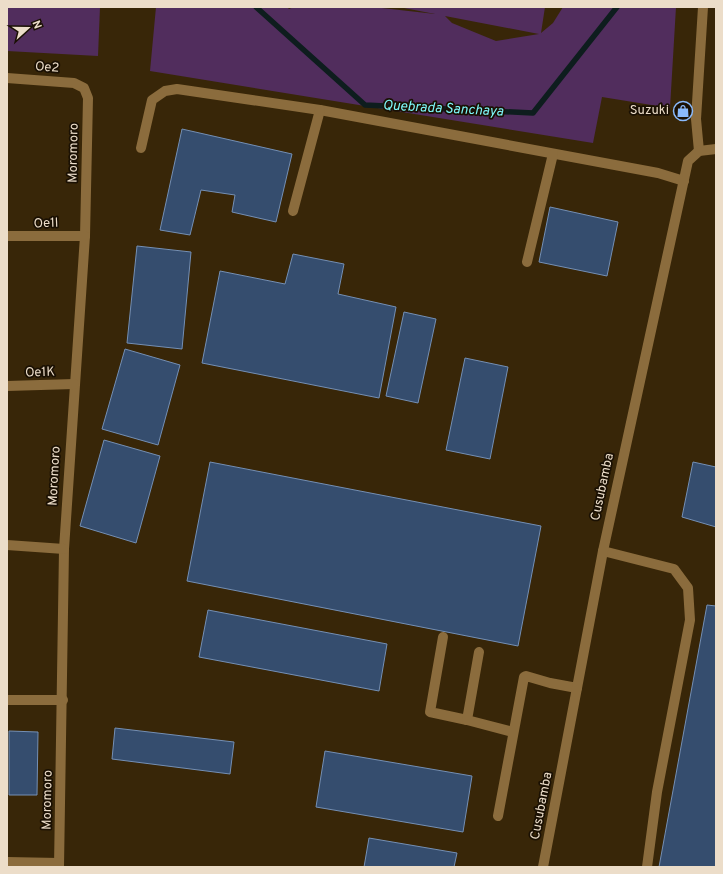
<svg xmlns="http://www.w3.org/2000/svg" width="723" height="874" font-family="Overpass,sans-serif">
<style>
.green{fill:#512d5d;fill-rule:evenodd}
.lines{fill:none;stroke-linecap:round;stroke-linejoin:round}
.stream{stroke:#0e1d1e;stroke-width:5.5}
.building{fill:#354d6e;stroke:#748fb4}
.minor{stroke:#8b6c3d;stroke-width:10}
.labels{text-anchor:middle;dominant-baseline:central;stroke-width:3.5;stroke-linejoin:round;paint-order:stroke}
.street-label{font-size:13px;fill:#ecddc9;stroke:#1a1003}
.poi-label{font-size:13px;fill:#ecddc9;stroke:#1a1003;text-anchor:end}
.water-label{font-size:14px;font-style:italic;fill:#7ef8fa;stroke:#1a1003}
</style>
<rect width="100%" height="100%" fill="#382608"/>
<g class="green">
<path d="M7 7H100L98 56 7 51Z"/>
<path d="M156 7H287L289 9 294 7H373L435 14 399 7H545L541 33 553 23 563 7H676L670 108 602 97 593 143 150 71ZM445 16 539 34 496 41 452 23Z"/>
</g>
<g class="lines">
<path class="stream" d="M256 7 365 105 533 113 617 7"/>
</g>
<g class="building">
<path d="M182 129 292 154 276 222 232 212 235 195 201 190 190 235 160 230Z"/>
<path d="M550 207 618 222 607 276 539 262Z"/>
<path d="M137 246 191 252 182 349 127 343Z"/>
<path d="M293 254 344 264 338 294 396 307 379 398 202 363 220 271 285 284Z"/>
<path d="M404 312 436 319 418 403 386 396Z"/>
<path d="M125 349 180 365 158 445 102 429Z"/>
<path d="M465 358 508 367 490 459 446 450Z"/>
<path d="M104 440 160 456 136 543 80 526Z"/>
<path d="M210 462 541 526 518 646 187 581Z"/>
<path d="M693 462 716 467V527L682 517Z"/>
<path d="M707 605 716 606V867H659Z"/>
<path d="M208 610 387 644 379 691 199 657Z"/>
<path d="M115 728 234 742 230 774 112 759Z"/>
<path d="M9 731 38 732 37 795H9Z"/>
<path d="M325 751 472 776 463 832 316 807Z"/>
<path d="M369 838 457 853 454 867H364Z"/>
</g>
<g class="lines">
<g class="minor">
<path d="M7 78 74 83 84 88 88 98 85 236 64 549 59 867"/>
<path d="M141 148 152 100 165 91 177 89 320 110 658 173 684 181"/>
<path d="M699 151 696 119 703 7"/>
<path d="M293 211 320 110"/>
<path d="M7 236H85"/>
<path d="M527 262 553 154"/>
<path d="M7 386 74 384"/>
<path d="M7 545 64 549"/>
<path d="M603 551 674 569 688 588 690 620 657 792 647 867"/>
<path d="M443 637 430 712 467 720"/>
<path d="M479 652 467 720 513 732"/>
<path d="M7 700H63"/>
<path d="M498 816 524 677 526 676 550 683 577 688"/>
<path d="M7 862 59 863"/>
<path d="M543 867 603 551 688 161 699 151 716 149"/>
</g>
</g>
<defs>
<symbol id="shop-ring" viewBox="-11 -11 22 22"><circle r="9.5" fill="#1a1003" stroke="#8abafc" stroke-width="1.5"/><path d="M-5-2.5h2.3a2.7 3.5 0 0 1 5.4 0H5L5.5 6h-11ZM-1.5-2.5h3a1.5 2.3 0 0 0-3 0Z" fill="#8abafc"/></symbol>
</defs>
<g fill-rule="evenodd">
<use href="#shop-ring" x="672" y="100" width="22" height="22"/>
</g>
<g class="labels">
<g class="street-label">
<text transform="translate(47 68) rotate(5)">Oe2</text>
<text transform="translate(74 153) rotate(-89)">Moromoro</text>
<text transform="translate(46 224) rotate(-2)">Oe1l</text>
<text transform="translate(40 373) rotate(-2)">Oe1K</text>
<text transform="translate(55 476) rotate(-87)">Moromoro</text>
<text transform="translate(603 487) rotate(-78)">Cusubamba</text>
<text transform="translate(48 800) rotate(-89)">Moromoro</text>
<text transform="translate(542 806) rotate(-79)">Cusubamba</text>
</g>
<g class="poi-label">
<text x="669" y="111">Suzuki</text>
</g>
<g class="water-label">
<text transform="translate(443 109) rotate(3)">Quebrada Sanchaya</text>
</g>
</g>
<rect width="723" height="874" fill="none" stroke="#ecddc9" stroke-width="16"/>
<g transform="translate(28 28) rotate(69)" stroke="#1a1003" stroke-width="3" paint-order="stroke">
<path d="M0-3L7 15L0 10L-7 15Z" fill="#ecddc9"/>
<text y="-6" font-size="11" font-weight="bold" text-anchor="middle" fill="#ecddc9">N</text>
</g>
</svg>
